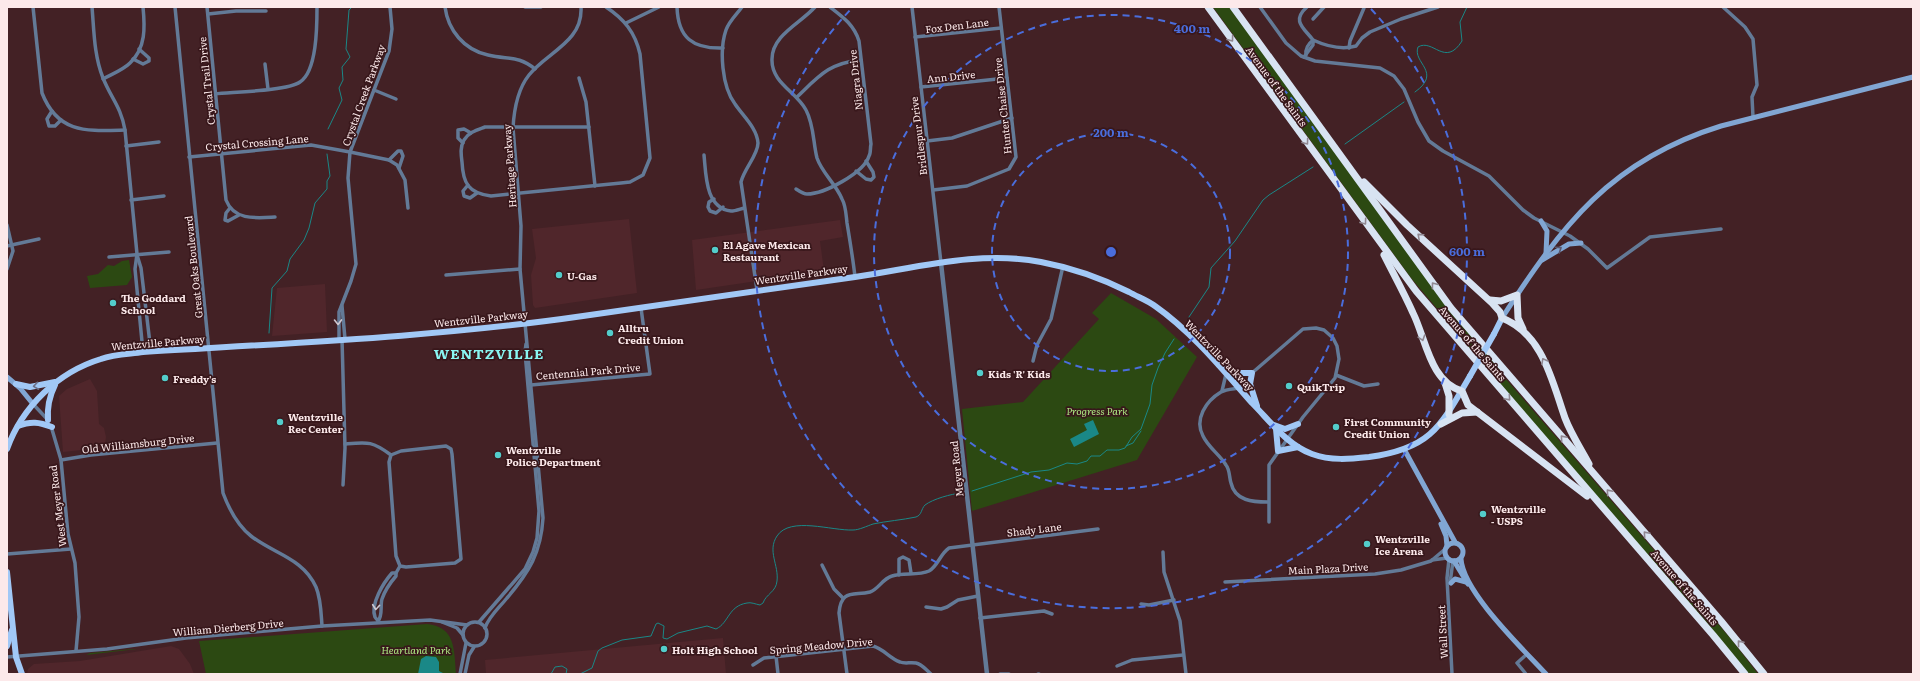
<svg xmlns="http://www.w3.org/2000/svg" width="1920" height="681" font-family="Literata,serif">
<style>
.built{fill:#50262b}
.green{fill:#2c4912}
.water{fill:#1a8887}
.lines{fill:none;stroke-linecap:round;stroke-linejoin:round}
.stream{stroke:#1a8887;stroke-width:1}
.minor{stroke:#637a97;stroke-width:3.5}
.tertiary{stroke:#637a97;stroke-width:4.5}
.secondary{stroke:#81a6d3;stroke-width:5}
.primary{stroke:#a1c8f6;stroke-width:6}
.motorway{stroke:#d8e3f2;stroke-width:7}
.primary-bridge{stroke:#a1c8f6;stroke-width:6}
.oneway{stroke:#908791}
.oneway2{stroke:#59576e}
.oneway3{stroke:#cec8d1}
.oneway4{stroke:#6c7088}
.ring{fill:none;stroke:#4a6ddc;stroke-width:2;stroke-dasharray:7 5}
.poi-dot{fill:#53cdcb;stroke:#38171b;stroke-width:1.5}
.labels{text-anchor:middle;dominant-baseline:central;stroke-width:3.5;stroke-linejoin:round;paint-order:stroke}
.street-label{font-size:10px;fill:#fce9ea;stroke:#38171b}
.poi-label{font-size:10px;font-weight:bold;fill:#fce9ea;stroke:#38171b;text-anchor:start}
.park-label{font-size:10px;font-style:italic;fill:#ade882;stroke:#38171b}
.district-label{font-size:14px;font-weight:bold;letter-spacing:1px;fill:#89f5f2;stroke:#38171b}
.centre{fill:#4a6ddc;stroke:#38171b;stroke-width:2}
.ring-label{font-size:12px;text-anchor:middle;font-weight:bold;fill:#4a6ddc;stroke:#38171b;stroke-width:3.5;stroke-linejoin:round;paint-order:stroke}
</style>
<rect width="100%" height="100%" fill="#432125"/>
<g class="built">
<path d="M629 219 637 293 535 308 533 305 531 275 536 258 532 229Z"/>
<path d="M840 220 843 237 820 241 824 271 696 290 692 240Z"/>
<path d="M325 284 327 332 272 336 277 288Z"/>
<path d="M90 379 97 391 99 424 104 428 106 437 105 444 100 448 63 452 59 396 67 389Z"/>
<path d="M723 638 726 674H486L485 660Z"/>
<path d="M171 646 179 649 190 664 194 674H27L28 669 34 664 80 661Z"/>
</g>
<g class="green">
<path d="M1213 7H1229L1500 370 1499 371 1731 639 1758 674H1748L1462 342 1464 340 1411 278Z"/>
<path d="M129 260 132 277 127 285 90 288 87 276 98 274 108 265 114 266 122 261Z"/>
<path d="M1111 293 1156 319 1197 357 1137 460 972 511 962 409 1023 402 1099 319 1092 313Z"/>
<path d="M427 624C456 627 454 650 456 674H206L199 641Z"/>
<path d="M133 649H137L86 655 90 653Z"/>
</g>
<g class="water">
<path d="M1093 420 1099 434 1074 447 1070 439 1087 430 1084 424Z"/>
<path d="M426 656 436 657 439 662V671L445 674H418L421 659Z"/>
</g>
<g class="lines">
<g class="stream">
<path d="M1415 92C1443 72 1412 63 1418 47 1433 38 1445 68 1462 41L1460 22 1467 7"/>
<path d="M328 129 342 100 339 88 343 80 342 67 350 57 346 49 349 10 352 7"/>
<path d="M1345 144 1404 102"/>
<path d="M1189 317 1209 287 1211 268 1235 241 1263 200 1269 195 1313 167"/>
<path d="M269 333 272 288 287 271 290 259 304 240 309 228 315 203 327 189V181L330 176 327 154"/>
<path d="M1126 446 1133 443 1141 431"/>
<path d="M972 491 1031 472 1049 470 1067 463 1077 464 1087 461 1091 456H1100L1107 450H1119L1125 448 1132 437 1141 429 1150 404 1152 385 1158 368 1165 353 1174 339"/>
<path d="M551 674 555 667 562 666 567 669 566 674"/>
<path d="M580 674 592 668 598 651 602 648 622 640 651 636 656 624 658 623 664 626 663 638 667 639 678 633 707 626 716 629C729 623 728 606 747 603 751 602 755 604 760 605L763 603C766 594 776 592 777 581 779 565 767 551 777 536 790 516 832 531 853 530 859 530 867 526 873 524 887 521 902 520 916 517 922 515 921 509 925 505 933 499 951 494 961 493"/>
</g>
<g class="minor">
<path d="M33 7 42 93C58 134 87 131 125 130"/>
<path d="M92 7C94 30 94 56 103 78 111 98 121 107 125 130L137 254 135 269 143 352"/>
<path d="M175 7 223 493C229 509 237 525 251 536 274 554 303 558 316 587 321 599 321 613 322 626"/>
<path d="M207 7 226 200C234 221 257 218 275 217"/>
<path d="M445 7C448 30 464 50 488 55 508 60 518 55 535 69"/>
<path d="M525 7H541"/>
<path d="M677 7C678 38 693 49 723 48"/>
<path d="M742 7C737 14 729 21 726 30 719 50 722 87 735 104 743 116 757 128 758 143 758 155 744 169 741 182L757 290"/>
<path d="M815 7C801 23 772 35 772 59 771 83 797 92 806 110 814 125 813 142 817 158 822 173 836 184 842 199 846 206 846 215 847 223 850 241 853 259 855 277"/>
<path d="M912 7 941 263"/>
<path d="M1260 7 1286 43 1301 56 1315 61 1380 68 1394 76 1404 89 1418 122 1429 141 1443 151 1489 176 1523 210 1534 218 1570 236 1588 249 1607 268 1650 237 1721 229"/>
<path d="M1723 7 1745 27 1753 39 1757 85 1752 97 1753 117"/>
<path d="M208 14 236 11H266"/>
<path d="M1313 19 1324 7"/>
<path d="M626 23 659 7"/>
<path d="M915 37 1001 28"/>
<path d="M1349 48 1350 41 1364 8"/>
<path d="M1306 55C1305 48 1308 44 1313 40 1304 28 1291 21 1307 7"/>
<path d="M1304 57 1313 45V40C1326 46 1342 50 1356 46L1362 38 1370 32 1401 19 1438 7"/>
<path d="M133 59 143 64 149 61V58L139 49"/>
<path d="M265 64 268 89"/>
<path d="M579 78 586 102 595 186"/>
<path d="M103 79C112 74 123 70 130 63 146 48 145 27 143 7"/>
<path d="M921 87 1007 78"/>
<path d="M374 90 396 99"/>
<path d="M215 94C233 92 287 91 300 82 317 71 317 26 317 7"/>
<path d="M797 97C819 76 829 63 861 60"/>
<path d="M52 111 47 119 49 126H55L61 120"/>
<path d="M589 127H485C477 130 469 132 464 140 460 147 461 154 462 162 463 183 468 193 491 196L621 183 630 182 643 175 650 158 640 54C635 32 624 19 606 7"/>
<path d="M927 141 952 138 1012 118"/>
<path d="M463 143 458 138V130L464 129 471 133"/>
<path d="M126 146 159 142"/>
<path d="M704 155C706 174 705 208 731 211 735 211 740 209 744 208"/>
<path d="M189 157 311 145 350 152 389 160 397 165 405 180 408 208"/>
<path d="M389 160 398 151H401L403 156 399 168"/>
<path d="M856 171 866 179 871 180 874 177 873 172 866 161"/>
<path d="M468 185 463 191 464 196 470 198 477 193"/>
<path d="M796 189C799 191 804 194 807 194 824 194 864 173 869 156 871 153 870 148 871 144L859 41C854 25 843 17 830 7"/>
<path d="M933 190 967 186 1009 169 1016 157 999 7"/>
<path d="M714 199 709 202 708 207 710 211 716 213 723 207"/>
<path d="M131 200 164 196"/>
<path d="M230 208 226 213 225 220 228 221 239 215"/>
<path d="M7 225 13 251 7 269"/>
<path d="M7 246 39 239"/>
<path d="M137 255 141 268 151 352"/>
<path d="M109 257 169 252"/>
<path d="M446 275 520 269"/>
<path d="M342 306 345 339"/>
<path d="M339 339V312L351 281 356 264 348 178 350 152 389 51 392 29 390 7"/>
<path d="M342 339 345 448 343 485"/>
<path d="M1033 361 1037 345 1051 319 1063 266"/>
<path d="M1252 373 1303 329 1316 328 1324 330 1333 338 1337 346 1339 359 1335 378 1303 417 1269 465V522"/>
<path d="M1336 375 1364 386 1378 384"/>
<path d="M531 385 650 374 641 308"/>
<path d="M1239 388C1233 389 1226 389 1221 392 1206 401 1194 419 1203 436 1208 447 1220 455 1226 465 1230 470 1229 477 1231 483 1235 501 1253 502 1268 502"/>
<path d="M1222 391 1226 374"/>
<path d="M33 404 48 420"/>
<path d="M51 426 61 460 68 534 75 563 79 617 76 651"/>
<path d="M345 444C368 442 372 441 391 455"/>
<path d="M446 446 451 449 452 454 461 559 455 563 406 567 400 566 396 556 389 462 391 455 401 451Z"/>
<path d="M61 460 91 455 217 443"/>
<path d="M1163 552 1164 572 1180 621 1186 674"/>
<path d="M7 554 71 549"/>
<path d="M1449 559 1447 578 1452 674"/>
<path d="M1432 560 1447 558"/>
<path d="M822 565 834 589 843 598"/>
<path d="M899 575V559L903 557 909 560 911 573"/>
<path d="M1225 582 1375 574 1401 570 1431 561 1444 550"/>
<path d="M1450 583 1453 561"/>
<path d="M1141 604 1149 605 1174 600"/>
<path d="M926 607 941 609 947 607 958 600 978 596"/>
<path d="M980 618 1044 611 1052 614"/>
<path d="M378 621C383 616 380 605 382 599 385 590 390 583 396 576V573L400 566"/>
<circle cx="475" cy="634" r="12"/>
<path d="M379 622C378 620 376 619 375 617 370 604 384 582 392 573H396"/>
<path d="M442 622 457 628 463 635"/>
<path d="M479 622 525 569 533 552 537 538 539 511 525 352 526 344"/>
<path d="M485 628C489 616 499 608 507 598 529 572 541 553 543 518L520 269 521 226 513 128C514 110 517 90 529 75 547 52 583 42 581 7"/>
<path d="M776 656 778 674"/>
<path d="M7 657 107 649 186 638 322 626 430 620 467 625"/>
<path d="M753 665 764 658 873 646C884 649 889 658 900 662 905 664 910 662 916 663 922 664 926 670 931 674"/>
<path d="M1117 666 1132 660 1183 655"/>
<path d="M460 674 466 643"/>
<path d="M465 674 469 655 474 647"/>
<path d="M847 674 839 613C841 589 853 596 870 592 879 589 882 579 892 576 903 572 918 576 929 571 938 566 940 554 949 548L1098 529"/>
<path d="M1000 674H1009"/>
<path d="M1038 674H1039"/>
<path d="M1526 674 1517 663 1527 654"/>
</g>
<path class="tertiary" d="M941 263 987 674"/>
<g class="secondary">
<path d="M1541 221 1547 231 1546 253"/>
<path d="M1542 260 1569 244 1581 243"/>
<path d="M1502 318C1562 225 1611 160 1721 126L1913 77"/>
<path d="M7 377 20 388 33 404"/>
<path d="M1404 449 1455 542"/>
<path d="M1441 524 1446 536 1447 546"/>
<circle cx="1454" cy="552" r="9"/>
<path d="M1461 559C1463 592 1523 649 1546 674"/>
<path d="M1454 561 1468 584"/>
<path d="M1451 583 1455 579 1466 582"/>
</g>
<g class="primary">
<path d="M1494 334 1502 318"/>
<path d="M1219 365 1236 373H1252L1250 384 1257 406"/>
<path d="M16 384 30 387 55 382"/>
<path d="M48 420C47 407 49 397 55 385"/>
<path d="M1274 425 1285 429 1298 424"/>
<path d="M18 426C31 421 39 422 52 427"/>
<path d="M1276 429 1278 451 1298 447"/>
<path d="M7 449C22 407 58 372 101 359 114 354 129 354 143 352 289 343 438 337 583 316 673 303 764 290 855 277 916 268 979 250 1041 262 1073 268 1101 278 1129 292 1138 297 1147 300 1155 306 1192 332 1222 369 1252 403 1270 421 1287 445 1312 454 1331 461 1350 459 1369 457 1431 449 1441 426 1470 376"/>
<path d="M7 572 16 657 22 674"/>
<path d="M7 646 12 630"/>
</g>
<g class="motorway">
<path d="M1208 7 1416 291 1713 635 1745 674"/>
<path d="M1233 7 1451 308 1721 621 1764 674"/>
<path d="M1364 182 1407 225 1492 303 1500 312 1502 318C1543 334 1552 381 1565 418 1571 434 1581 449 1589 464"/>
<path d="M1384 255C1394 275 1404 293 1413 313 1426 339 1430 382 1462 391L1468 405 1587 496"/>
<path d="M1490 300 1501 301 1517 295 1518 318 1523 329"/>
<path d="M1445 383 1449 396V414"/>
<path d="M1441 424 1462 413 1477 412"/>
</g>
<path class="primary-bridge" d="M1470 376 1494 334"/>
</g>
<defs><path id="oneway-chevron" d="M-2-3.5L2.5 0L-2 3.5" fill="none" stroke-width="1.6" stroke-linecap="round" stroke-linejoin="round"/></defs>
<g class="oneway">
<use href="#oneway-chevron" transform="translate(1231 39) rotate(54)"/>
<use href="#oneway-chevron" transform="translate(1306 142) rotate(54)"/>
<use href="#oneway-chevron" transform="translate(1364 222) rotate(54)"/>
<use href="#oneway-chevron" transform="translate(1420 236) rotate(-138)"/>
<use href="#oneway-chevron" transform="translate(1434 285) rotate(-127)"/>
<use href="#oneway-chevron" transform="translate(1422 338) rotate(72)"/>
<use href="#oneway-chevron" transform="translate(1544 361) rotate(-119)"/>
<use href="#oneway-chevron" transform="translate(1508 398) rotate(49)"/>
<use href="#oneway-chevron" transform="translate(1563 438) rotate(-131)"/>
<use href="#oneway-chevron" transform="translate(1609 492) rotate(-131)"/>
<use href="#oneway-chevron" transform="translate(1646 534) rotate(-131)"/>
<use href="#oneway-chevron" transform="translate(1740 643) rotate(-129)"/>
</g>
<use class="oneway2" href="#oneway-chevron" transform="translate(1559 249) rotate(-34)"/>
<g class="oneway3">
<use href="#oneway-chevron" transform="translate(338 322) rotate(89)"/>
<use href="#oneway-chevron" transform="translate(376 607) rotate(95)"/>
</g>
<use class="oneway4" href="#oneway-chevron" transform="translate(36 386) rotate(172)"/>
<g class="ring">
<circle cx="1111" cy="252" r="119"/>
<circle cx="1111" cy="252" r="237"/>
<path d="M1371 9A356 356 0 1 1 851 9"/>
</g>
<g class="poi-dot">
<circle cx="715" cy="250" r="4"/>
<circle cx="559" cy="275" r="4"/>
<circle cx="113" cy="303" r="4"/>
<circle cx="610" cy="333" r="4"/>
<circle cx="980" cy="373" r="4"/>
<circle cx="165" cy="378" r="4"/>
<circle cx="1289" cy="386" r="4"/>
<circle cx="280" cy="422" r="4"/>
<circle cx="1336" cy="427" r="4"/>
<circle cx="498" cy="455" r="4"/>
<circle cx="1483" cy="514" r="4"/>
<circle cx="1367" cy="544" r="4"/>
<circle cx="664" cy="649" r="4"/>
</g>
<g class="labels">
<g class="street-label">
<text transform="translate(957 25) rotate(-7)">Fox Den Lane</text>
<text transform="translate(951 76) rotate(-6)">Ann Drive</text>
<text transform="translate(855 80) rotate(-96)">Niagra Drive</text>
<text transform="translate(206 81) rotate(-96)">Crystal Trail Drive</text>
<text transform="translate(1277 86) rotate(54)">Avenue of the Saints</text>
<text transform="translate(363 95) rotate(-70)">Crystal Creek Parkway</text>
<text transform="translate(1002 106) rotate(-96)">Hunter Chaise Drive</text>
<text transform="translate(918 136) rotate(-97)">Bridlespur Drive</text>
<text transform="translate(257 142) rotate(-5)">Crystal Crossing Lane</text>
<text transform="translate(509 166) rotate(-94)">Heritage Parkway</text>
<text transform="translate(193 267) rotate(-96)">Great Oaks Boulevard</text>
<text transform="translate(801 274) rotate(-8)">Wentzville Parkway</text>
<text transform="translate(481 318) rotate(-6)">Wentzville Parkway</text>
<text transform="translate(158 342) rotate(-5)">Wentzville Parkway</text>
<text transform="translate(1473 343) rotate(49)">Avenue of the Saints</text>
<text transform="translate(1220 355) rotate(46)">Wentzville Parkway</text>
<text transform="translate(588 371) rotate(-5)">Centennial Park Drive</text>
<text transform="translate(138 443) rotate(-6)">Old Williamsburg Drive</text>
<text transform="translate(956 469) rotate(-96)">Meyer Road</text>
<text transform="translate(57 506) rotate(-97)">West Meyer Road</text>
<text transform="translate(1034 529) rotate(-7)">Shady Lane</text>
<text transform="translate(1328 568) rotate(-3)">Main Plaza Drive</text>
<text transform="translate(1685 587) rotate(49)">Avenue of the Saints</text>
<text transform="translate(228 627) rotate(-5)">William Dierberg Drive</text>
<text transform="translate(1442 632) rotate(-93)">Wall Street</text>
<text transform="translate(821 645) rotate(-5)">Spring Meadow Drive</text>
</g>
<g class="poi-label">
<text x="723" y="244">El Agave Mexican<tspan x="723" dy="12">Restaurant</tspan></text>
<text x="567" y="275">U-Gas</text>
<text x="121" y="297">The Goddard<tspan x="121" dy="12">School</tspan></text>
<text x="618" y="327">Alltru<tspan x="618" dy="12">Credit Union</tspan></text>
<text x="988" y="373">Kids 'R' Kids</text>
<text x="173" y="378">Freddy's</text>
<text x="1297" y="386">QuikTrip</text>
<text x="288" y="416">Wentzville<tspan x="288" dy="12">Rec Center</tspan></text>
<text x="1344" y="421">First Community<tspan x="1344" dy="12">Credit Union</tspan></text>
<text x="506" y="449">Wentzville<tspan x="506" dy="12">Police Department</tspan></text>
<text x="1491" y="508">Wentzville<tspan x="1491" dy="12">- USPS</tspan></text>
<text x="1375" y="538">Wentzville<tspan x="1375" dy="12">Ice Arena</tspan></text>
<text x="672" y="649">Holt High School</text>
</g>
<g class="park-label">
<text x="1097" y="410">Progress Park</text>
<text x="416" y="649">Heartland Park</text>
</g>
<g class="district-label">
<text x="489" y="353">WENTZVILLE</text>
</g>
</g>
<circle cx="1111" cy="252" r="6" class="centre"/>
<g class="ring-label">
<text x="1192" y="33">400 m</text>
<text x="1111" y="137">200 m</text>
<text x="1467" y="256">600 m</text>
</g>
<rect width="1920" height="681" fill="none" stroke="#fce9ea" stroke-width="16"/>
</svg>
